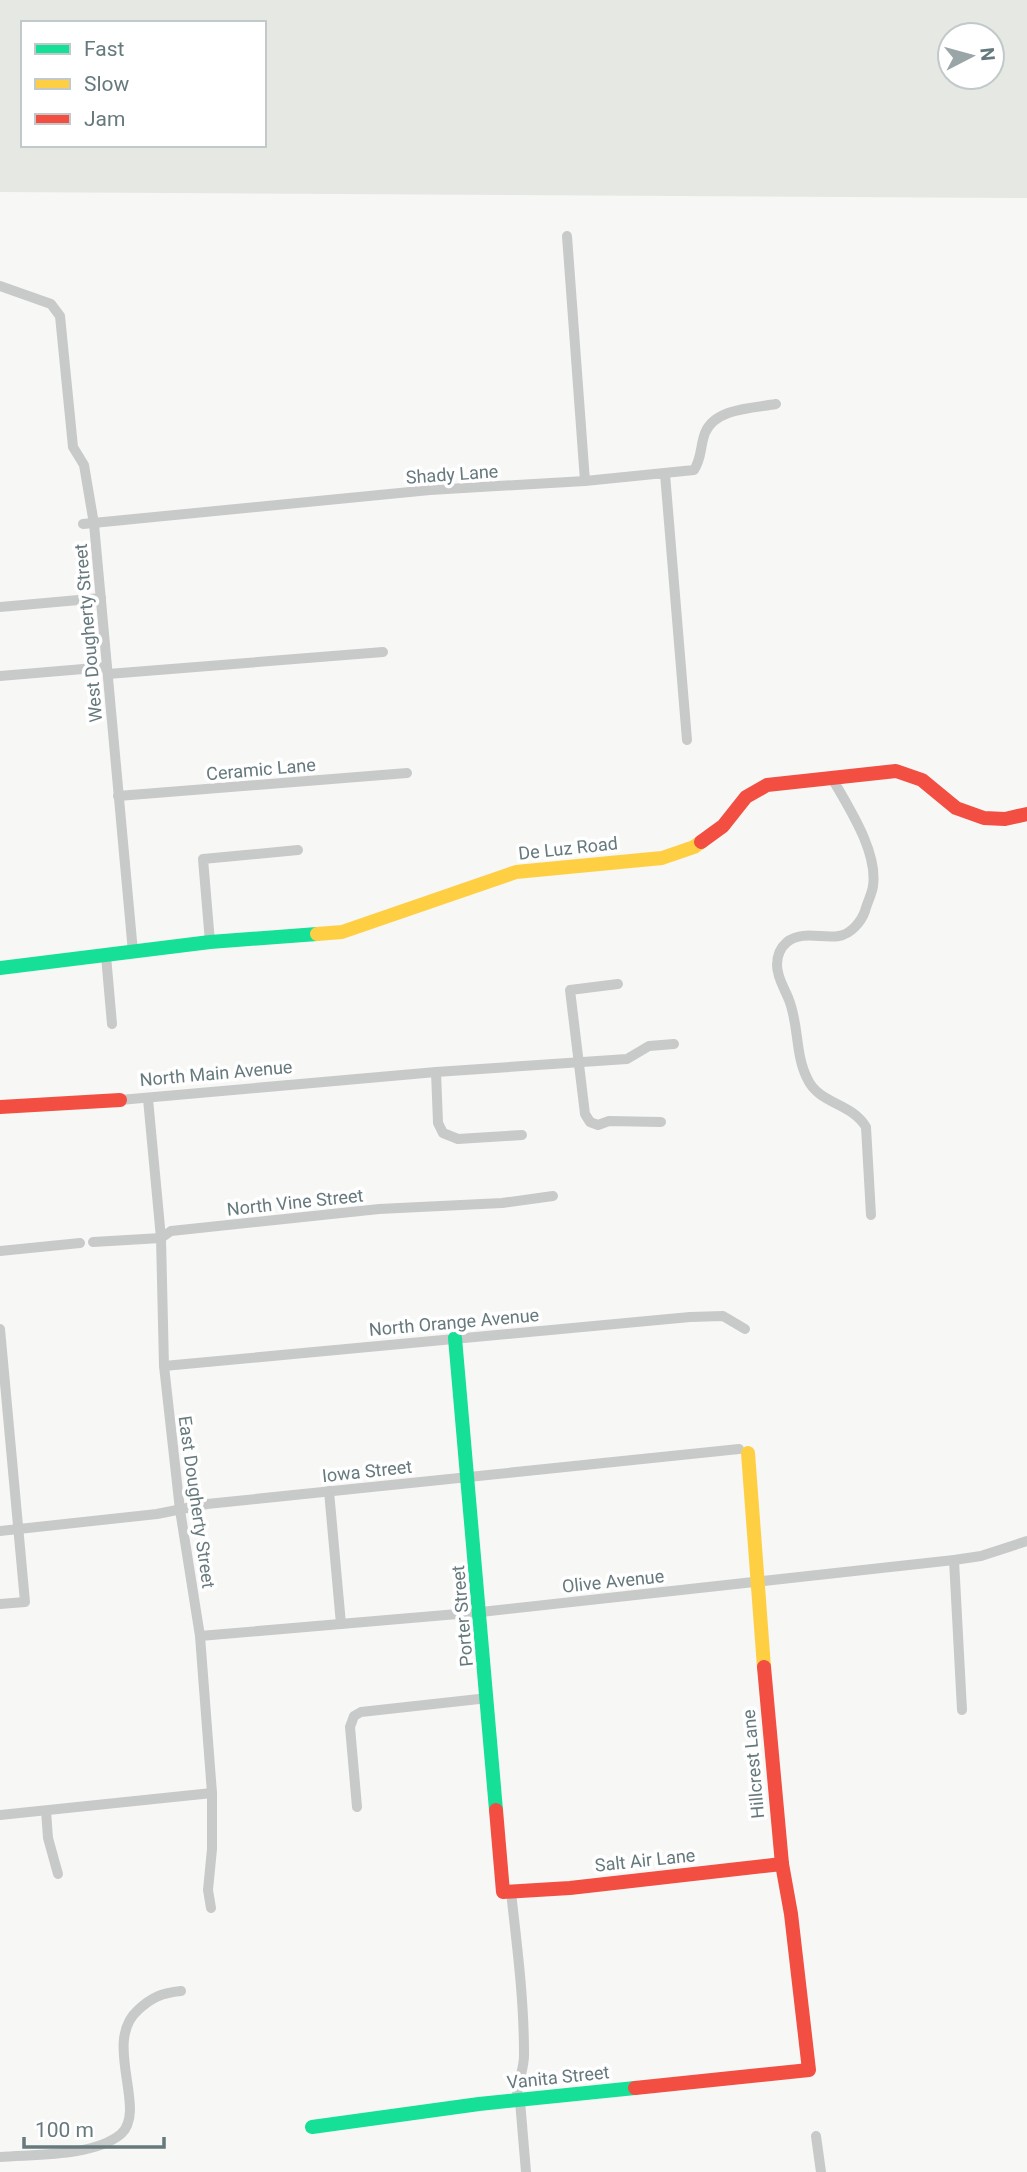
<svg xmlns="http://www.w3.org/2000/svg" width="1027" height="2172" font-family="Roboto,sans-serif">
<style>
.green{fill:#e6e8e4;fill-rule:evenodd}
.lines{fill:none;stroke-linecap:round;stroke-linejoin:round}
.street{stroke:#c8caca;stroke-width:10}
.fast{stroke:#16e098;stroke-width:14}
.slow{stroke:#ffcf43;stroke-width:14}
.jam{stroke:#f24e42;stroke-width:14}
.labels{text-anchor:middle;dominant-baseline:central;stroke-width:7;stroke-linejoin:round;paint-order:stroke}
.street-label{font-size:18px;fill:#66797d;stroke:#fff}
</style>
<rect width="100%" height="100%" fill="#f7f7f6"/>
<path class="green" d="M0 0H1027V198L0 192ZM23 23H264V145H23ZM950 35H992V77H950Z"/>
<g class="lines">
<g class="street">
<path d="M567 236 585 481"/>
<path d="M0 286 51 304 60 316 73 447 84 465 94 524 133 952"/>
<path d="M659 474H665L687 740"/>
<path d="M83 524 430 490 585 481 694 470C702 458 700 446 705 433 715 408 754 408 776 404"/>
<path d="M0 607 101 598"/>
<path d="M108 674 383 652"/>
<path d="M0 676 107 667"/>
<path d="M832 778C848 807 878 851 873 886 872 894 867 903 865 911 861 922 851 934 839 936 823 939 802 930 787 942 780 948 777 956 777 965 777 978 785 989 789 1000 799 1025 795 1054 807 1078 819 1105 851 1102 866 1127L871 1215"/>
<path d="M118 796 407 773"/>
<path d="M210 942 203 859 298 850"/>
<path d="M106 956 112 1024"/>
<path d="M618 984 570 990 585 1114 590 1122 598 1125 609 1121 661 1122"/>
<path d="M436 1072 438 1123 443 1133 458 1139 522 1135"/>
<path d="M148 1099 161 1238 164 1366 180 1510 200 1636 212 1793V1849L208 1890 211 1908"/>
<path d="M120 1100 436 1072 627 1059 649 1046 674 1044"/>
<path d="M93 1242 161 1238 171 1231 379 1209 502 1203 553 1196"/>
<path d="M0 1251 80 1243"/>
<path d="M0 1329 25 1602 0 1604"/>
<path d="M164 1366 690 1317 723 1316 745 1329"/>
<path d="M329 1491 341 1624"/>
<path d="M0 1531 157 1514 207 1504 739 1449"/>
<path d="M954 1560 962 1710"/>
<path d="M200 1636 481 1612 954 1560 981 1556 1027 1541"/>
<path d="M357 1807 350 1727 354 1716 361 1712 488 1698"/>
<path d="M46 1811 48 1838 58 1874"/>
<path d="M0 1815 212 1793"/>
<path d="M511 1892C517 1946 524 1999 524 2053 525 2069 516 2084 517 2100"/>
<path d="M520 2101 526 2172"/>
<path d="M816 2136 821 2172"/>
<path d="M0 2157C35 2154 93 2157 121 2134 148 2110 102 2042 138 2010 152 1997 162 1993 181 1991"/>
</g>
<g class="fast">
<path d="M0 968 210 942 317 934"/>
<path d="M455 1338 496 1810"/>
<path d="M312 2127 479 2104 635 2088"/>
</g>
<g class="slow">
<path d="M317 934 342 932 516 872 662 858 694 847 701 842"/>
<path d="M748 1453 764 1667"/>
</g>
<g class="jam">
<path d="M701 842 723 826 746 797 767 785 896 771 922 780 956 808 984 818 1005 819 1027 814"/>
<path d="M0 1107 120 1100"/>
<path d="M496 1810 503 1892 570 1888 782 1864"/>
<path d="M635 2088 809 2070 791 1914 782 1864 764 1667"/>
</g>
</g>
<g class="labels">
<g class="street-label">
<text transform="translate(452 474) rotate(-4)">Shady Lane</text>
<text transform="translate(88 633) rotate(-95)">West Dougherty Street</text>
<text transform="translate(261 769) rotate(-5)">Ceramic Lane</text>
<text transform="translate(568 848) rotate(-6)">De Luz Road</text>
<text transform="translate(216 1073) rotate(-5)">North Main Avenue</text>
<text transform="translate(295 1202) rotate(-6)">North Vine Street</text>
<text transform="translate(454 1322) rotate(-5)">North Orange Avenue</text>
<text transform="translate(367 1471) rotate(-6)">Iowa Street</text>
<text transform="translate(197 1502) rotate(82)">East Dougherty Street</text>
<text transform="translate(613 1581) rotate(-6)">Olive Avenue</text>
<text transform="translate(462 1616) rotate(-95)">Porter Street</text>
<text transform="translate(753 1764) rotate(-95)">Hillcrest Lane</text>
<text transform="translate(645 1860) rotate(-6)">Salt Air Lane</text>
<text transform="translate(558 2077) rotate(-6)">Vanita Street</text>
</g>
</g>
<rect x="21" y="21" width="245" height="126" fill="#ffffff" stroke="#c2c9cb" stroke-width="2"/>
<rect x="35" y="44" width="35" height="10" fill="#16e098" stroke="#c2c9cb" stroke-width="2"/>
<text x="84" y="56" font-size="21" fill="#66797d">Fast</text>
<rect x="35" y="79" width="35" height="10" fill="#ffcf43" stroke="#c2c9cb" stroke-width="2"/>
<text x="84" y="91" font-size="21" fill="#66797d">Slow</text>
<rect x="35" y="114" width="35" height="10" fill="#f24e42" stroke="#c2c9cb" stroke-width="2"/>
<text x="84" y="126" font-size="21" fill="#66797d">Jam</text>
<g transform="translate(971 56) rotate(84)"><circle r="33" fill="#ffffff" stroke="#c2c9cb" stroke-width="2"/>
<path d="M0-5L12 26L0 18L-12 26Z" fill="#99a5a7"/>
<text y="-10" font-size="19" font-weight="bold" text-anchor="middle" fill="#66797d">N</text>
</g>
<path d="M24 2137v10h140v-10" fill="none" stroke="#66797d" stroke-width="3.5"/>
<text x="35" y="2137" font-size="21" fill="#66797d" stroke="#ffffff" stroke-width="5" paint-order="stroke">100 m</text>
</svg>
